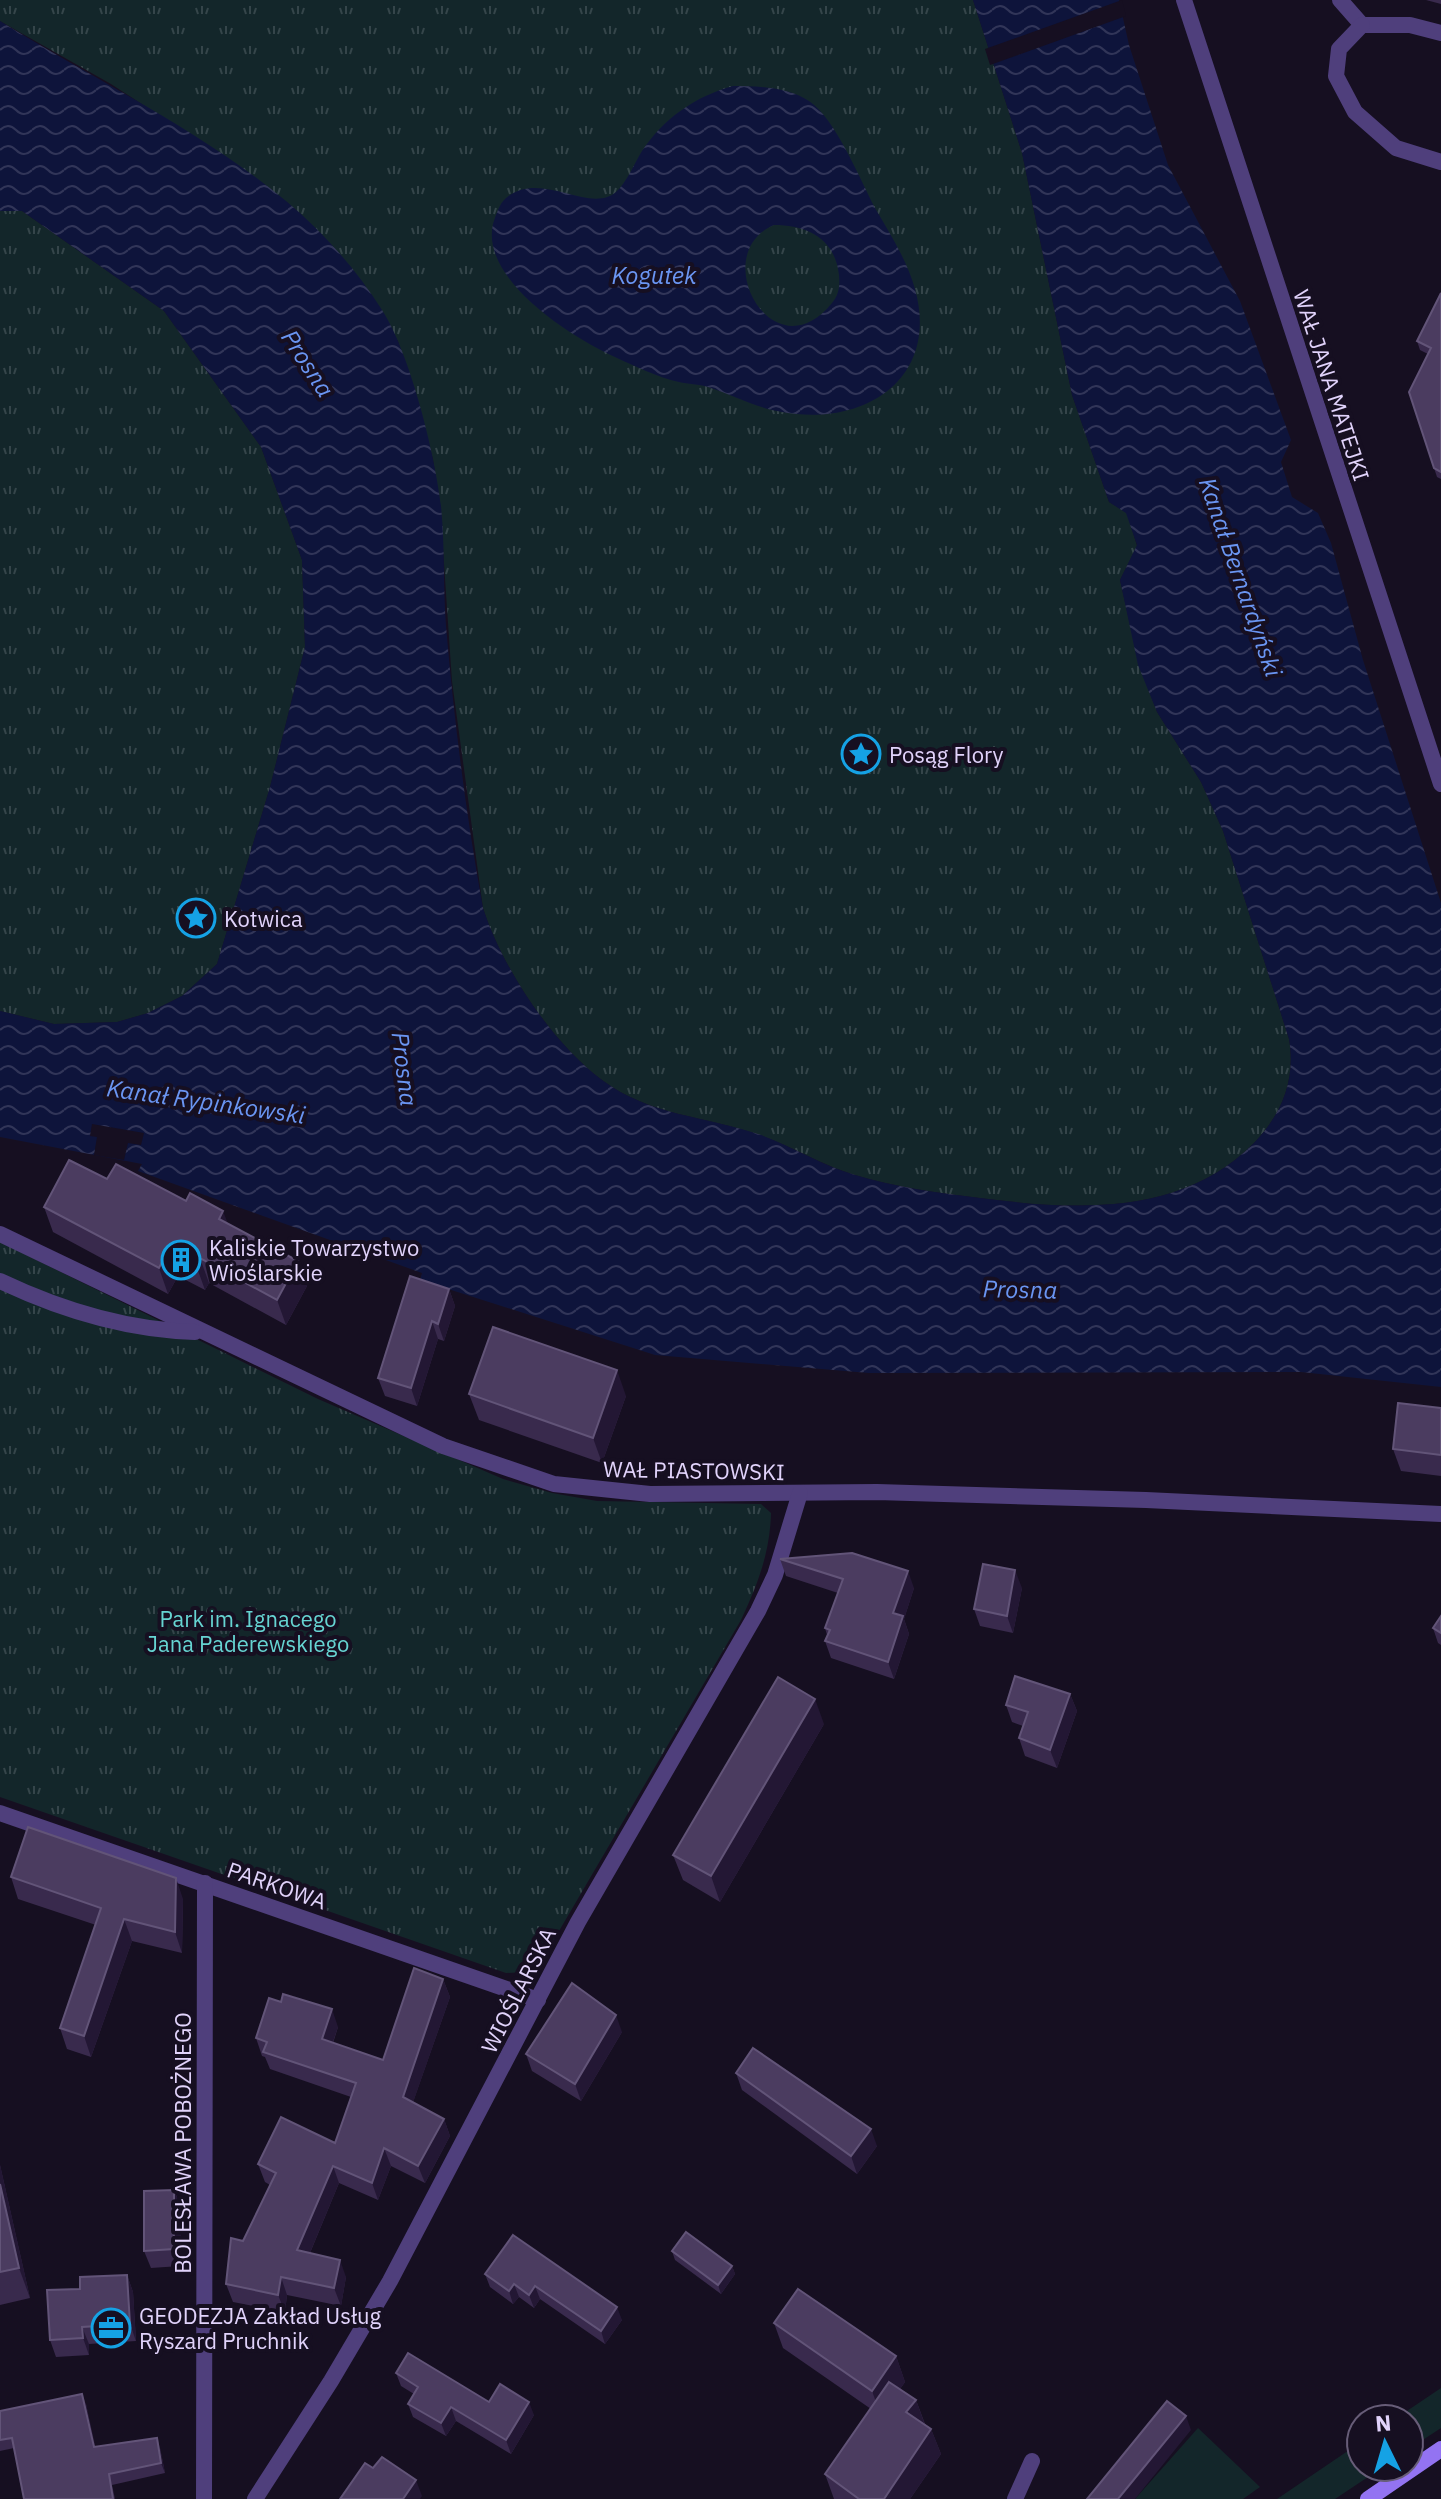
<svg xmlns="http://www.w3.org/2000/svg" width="1441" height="2499" font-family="'IBM Plex Sans',sans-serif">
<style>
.grass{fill:#13262a}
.park{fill:url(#park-tufts)}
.water{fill:url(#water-waves);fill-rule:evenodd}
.pier{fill:#160f21}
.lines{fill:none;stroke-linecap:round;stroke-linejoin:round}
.service{stroke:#4f3f7c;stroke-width:16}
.minor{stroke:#4f3f7c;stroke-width:16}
.secondary{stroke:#9373f2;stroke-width:16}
.wall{fill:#392a4d}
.shaded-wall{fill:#231734}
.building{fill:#4b3c60;stroke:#625478;stroke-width:2}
.labels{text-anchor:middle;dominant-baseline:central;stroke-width:8;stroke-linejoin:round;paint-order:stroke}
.street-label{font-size:22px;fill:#e1d3fb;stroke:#160f21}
.poi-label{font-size:22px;fill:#e1d3fb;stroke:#160f21;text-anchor:start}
.park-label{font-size:22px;fill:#66d4d2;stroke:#160f21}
.water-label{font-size:24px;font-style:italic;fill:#6a95f2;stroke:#160f21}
</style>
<defs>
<pattern id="park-tufts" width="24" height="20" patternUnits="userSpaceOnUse" patternTransform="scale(2)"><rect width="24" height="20" fill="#13262a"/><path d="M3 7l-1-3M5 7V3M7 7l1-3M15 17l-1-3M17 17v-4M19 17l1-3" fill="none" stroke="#35454a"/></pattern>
<pattern id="water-waves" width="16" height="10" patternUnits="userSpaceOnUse" patternTransform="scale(2)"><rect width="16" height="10" fill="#0e143b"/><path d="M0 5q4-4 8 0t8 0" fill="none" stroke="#313558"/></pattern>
</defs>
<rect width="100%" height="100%" fill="#160f21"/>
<g class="grass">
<path d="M1441 2388V2428L1409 2449V2419H1395Z"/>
<path d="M1198 2428 1260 2487 1243 2499H1135Z"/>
<path d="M1361 2442V2467H1383L1335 2499H1277Z"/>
</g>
<g class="park">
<path d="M0 0H973L1022 153 1072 395 1109 502 1127 513 1137 546 1120 580 1139 665 1157 712 1201 782 1223 831 1289 1039C1296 1079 1282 1114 1254 1143 1181 1217 1074 1210 980 1198 939 1193 895 1187 855 1175 822 1165 793 1147 760 1135 706 1116 650 1116 602 1080 551 1042 502 967 483 908L452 681 440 504 433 459 398 341 328 243 288 203 250 174 111 84 0 21Z"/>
<path d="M0 211H22L164 311 261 447 302 560 305 647 270 787 217 964 182 996 148 1013 117 1022 54 1024 0 1011Z"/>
<path d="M0 1242 318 1399 503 1479 552 1493 597 1501 761 1504 771 1513C770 1552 758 1584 741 1620L542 1960 524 1972 506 1973 0 1797Z"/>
</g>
<g class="water">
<path d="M973 0H1119L1129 45 1168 165 1240 301 1291 440 1281 462 1292 497 1318 513 1331 543 1363 660 1441 903V1387L1301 1372 869 1373 655 1355 420 1280 422 1273 138 1171 142 1164 0 1137V1011L54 1024 117 1022 148 1013 182 996 217 964 270 787 305 647 302 560 261 447 164 311 22 211H0V21C95 80 199 129 286 201 322 231 357 270 382 310 410 353 435 454 441 506 445 546 443 586 446 626 454 720 466 815 483 908 502 967 551 1042 602 1080 650 1116 706 1116 761 1135 793 1147 822 1165 855 1175 895 1187 939 1193 980 1198 1074 1210 1181 1217 1254 1143 1282 1114 1296 1079 1289 1039L1223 831 1201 782 1157 712 1138 665 1120 580 1137 545 1126 513 1109 502 1072 395 1022 153Z"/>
<path d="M733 86C757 86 788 87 809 101 835 118 860 179 875 208 890 234 907 260 915 289 940 379 864 427 782 412 756 408 733 395 708 387 699 384 688 384 679 382 657 377 637 367 617 358 574 339 480 280 493 224 496 215 499 204 506 198 541 169 589 215 616 192 627 182 634 164 642 151 664 118 696 96 733 86ZM774 225C808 225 835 239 839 275 840 285 839 295 832 303 773 376 706 254 774 225Z"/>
</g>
<g class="pier">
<path d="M1122 0 1126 16 990 65 985 49Z"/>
<path d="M92 1124 144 1133 141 1145 128 1143 124 1160 94 1155 97 1137 90 1136Z"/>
</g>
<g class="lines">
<g class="service">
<path d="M1184 0 1441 784"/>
<path d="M1340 0 1362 25H1410L1441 33"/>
<path d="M1362 25 1339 49 1336 76 1355 112 1396 148 1441 162"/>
<path d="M0 1234 443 1446 554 1484 650 1494 877 1492 1146 1500 1441 1514"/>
<path d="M0 1281C61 1310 127 1330 195 1332"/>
</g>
<g class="minor">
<path d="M0 1813 538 2000"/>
<path d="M204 2499 205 1883"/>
<path d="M255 2499 331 2381 390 2281 578 1922 758 1611 775 1575 800 1493"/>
<path d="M1015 2499 1032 2461"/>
</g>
<path class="secondary" d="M1368 2499 1441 2449"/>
</g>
<g class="wall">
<path d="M1426 0H1441V4Z"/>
<path d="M1441 293V479L1437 477 1409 392 1428 354 1420 350 1417 341Z"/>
<path d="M107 1179 228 1223 307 1286 286 1325 209 1283 205 1290 178 1276 168 1294 53 1232 44 1207Z"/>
<path d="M449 1289 455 1306 444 1341 438 1339 417 1406 385 1396 378 1378Z"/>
<path d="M469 1394 626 1396 602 1463 479 1420Z"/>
<path d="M1441 1408V1476L1401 1471 1393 1449Z"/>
<path d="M780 1559 914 1588 904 1619 909 1634 894 1679 831 1658 825 1641 827 1635 825 1628 838 1593 786 1576Z"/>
<path d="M1022 1588 1013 1633 980 1626 974 1609Z"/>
<path d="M1441 1616V1645L1438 1643 1433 1628Z"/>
<path d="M1070 1694 1077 1711 1057 1768 1025 1756 1019 1738 1023 1726 1012 1722 1006 1705Z"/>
<path d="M824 1724 720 1902 683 1880 673 1855Z"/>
<path d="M11 1877 183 1899 182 1953 132 1941 91 2057 67 2049 60 2028 96 1925 18 1899Z"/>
<path d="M443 1979 450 1997 413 2102 444 2119 450 2136 425 2183 391 2166 378 2200 339 2183 310 2253 346 2277 341 2306 287 2295 285 2312 233 2302 226 2284 243 2241 270 2185 265 2182 258 2164 335 2143 351 2097 270 2069 265 2057 262 2056 256 2038 338 2027 333 2043 383 2060Z"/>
<path d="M622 2032 581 2101 532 2071 526 2054Z"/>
<path d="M736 2073 877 2146 857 2174 742 2090Z"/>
<path d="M0 2165 30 2298 0 2305Z"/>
<path d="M174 2190 181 2207 180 2266 151 2268 144 2251Z"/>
<path d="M513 2235 622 2320 605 2344 540 2299 534 2308 519 2297 513 2304 490 2287 485 2274Z"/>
<path d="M672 2251 732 2266 735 2274 721 2294 675 2260Z"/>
<path d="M127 2275 133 2292 136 2341 89 2344V2355L56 2357 50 2340 80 2289Z"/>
<path d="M774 2323 896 2356 905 2382 900 2389 916 2400 925 2424 931 2429 941 2454 910 2499H834L825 2474 871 2409 783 2348Z"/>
<path d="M396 2373 489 2402 534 2415 511 2454 456 2421 446 2436 413 2417 408 2404 414 2394 401 2386Z"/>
<path d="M86 2404 95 2447 160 2448 165 2473 112 2485 115 2499H24L14 2448 0 2451V2411Z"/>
</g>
<g class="shaded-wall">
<path d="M223 1211 233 1237 219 1219Z"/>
<path d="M168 1250 178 1276 168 1294 159 1268Z"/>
<path d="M200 1258 209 1283 205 1290 196 1265Z"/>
<path d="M298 1261 307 1286 286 1325 277 1300Z"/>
<path d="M449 1289 455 1306 444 1341 438 1324Z"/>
<path d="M432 1321 438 1339 417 1406 411 1388Z"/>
<path d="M617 1370 626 1396 602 1463 593 1438Z"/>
<path d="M1015 1570 1022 1588 1013 1633 1007 1616Z"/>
<path d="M908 1571 914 1588 904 1619 909 1634 894 1679 888 1662 893 1613Z"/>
<path d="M1070 1694 1077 1711 1057 1768 1050 1750Z"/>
<path d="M815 1699 824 1724 720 1902 711 1876Z"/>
<path d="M176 1878 183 1899 182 1953 175 1932Z"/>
<path d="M124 1919 132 1941 91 2057 84 2036Z"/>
<path d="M443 1979 450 1997 409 2114 403 2097Z"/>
<path d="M332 2009 338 2027 328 2056 322 2039Z"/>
<path d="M616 2015 622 2032 581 2101 575 2084Z"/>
<path d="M444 2119 450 2136 425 2183 418 2166Z"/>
<path d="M871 2129 877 2146 857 2174 851 2156Z"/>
<path d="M384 2148 391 2166 378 2200 372 2183Z"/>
<path d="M0 2165 30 2298 19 2268 0 2184Z"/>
<path d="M333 2166 339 2183 304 2267 297 2250Z"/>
<path d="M174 2190 181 2207 180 2266 174 2249Z"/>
<path d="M340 2260 346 2277 341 2306 334 2288Z"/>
<path d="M732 2266 735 2274 721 2294 718 2285Z"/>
<path d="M127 2275 133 2292 136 2341 130 2324Z"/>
<path d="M281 2277 287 2295 285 2312 278 2295Z"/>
<path d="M514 2284 519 2297 513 2304 509 2291Z"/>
<path d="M535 2286 540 2299 534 2308 529 2295Z"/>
<path d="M617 2307 622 2320 605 2344 601 2331Z"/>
<path d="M82 2327 89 2344V2355L83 2338Z"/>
<path d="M896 2356 905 2382 881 2416 872 2391Z"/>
<path d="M82 2394 86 2404 98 2458 94 2447Z"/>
<path d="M916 2400 925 2425 906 2412Z"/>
<path d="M529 2402 534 2415 511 2454 506 2440Z"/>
<path d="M451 2407 456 2421 446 2436 441 2423Z"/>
<path d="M1186 2416 1191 2430 1135 2499H1118Z"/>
<path d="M931 2429 941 2454 910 2499H884Z"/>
<path d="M157 2438 160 2448 165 2473 161 2463Z"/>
<path d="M416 2480 422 2496 420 2499H403Z"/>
</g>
<g class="building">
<path d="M1441 293V472L1434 468 1409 392 1431 348 1417 341Z"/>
<path d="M69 1160 107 1179 116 1164 186 1201 190 1193 223 1211 219 1219 298 1261 277 1300 200 1258 196 1265 168 1250 159 1268 44 1207Z"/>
<path d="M410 1276 449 1289 438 1324 432 1321 411 1388 378 1378Z"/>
<path d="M493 1327 617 1370 593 1438 469 1394Z"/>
<path d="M1398 1403 1441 1408V1455L1393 1449Z"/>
<path d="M852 1553 908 1571 893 1613 903 1616 888 1662 825 1641 830 1630 825 1628 843 1579 780 1559Z"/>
<path d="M983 1564 1015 1570 1007 1616 974 1609Z"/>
<path d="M1441 1616V1633L1433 1628Z"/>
<path d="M1015 1676 1070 1694 1050 1750 1019 1738 1028 1712 1006 1705Z"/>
<path d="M778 1677 815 1699 711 1876 673 1855Z"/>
<path d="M28 1827 176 1878 175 1932 124 1919 84 2036 60 2028 101 1908 11 1877Z"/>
<path d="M414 1968 443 1979 403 2097 444 2119 418 2166 384 2148 372 2183 333 2166 297 2250 340 2260 334 2288 281 2277 278 2295 226 2284 231 2238 243 2241 276 2173 258 2164 281 2117 335 2143 356 2083 263 2052 267 2042 256 2038 269 1998 281 2002 283 1994 332 2009 322 2039 383 2060Z"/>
<path d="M572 1983 616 2015 575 2084 526 2054Z"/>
<path d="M753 2048 871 2129 851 2156 736 2073Z"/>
<path d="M0 2184 19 2268 0 2272Z"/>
<path d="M174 2190V2249L144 2251V2191Z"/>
<path d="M686 2232 732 2266 718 2285 672 2251Z"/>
<path d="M513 2235 617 2307 601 2331 535 2286 529 2295 514 2284 509 2291 485 2274Z"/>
<path d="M127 2275 130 2324 82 2327 83 2338 50 2340 47 2290 80 2289V2277Z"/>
<path d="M798 2289 896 2356 872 2391 774 2323Z"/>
<path d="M408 2353 489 2402 500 2384 529 2402 506 2440 451 2407 441 2423 408 2404 418 2387 396 2373Z"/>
<path d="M889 2382 916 2400 906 2412 931 2429 884 2499H859L825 2474Z"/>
<path d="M82 2394 94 2447 157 2438 161 2463 109 2474 113 2499H24L12 2438 0 2440V2411Z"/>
<path d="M1167 2401 1186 2416 1118 2499H1087Z"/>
<path d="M382 2457 416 2480 403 2499H340L365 2463 373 2468Z"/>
</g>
<defs>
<symbol id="sight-ring" viewBox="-11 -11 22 22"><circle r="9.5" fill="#160f21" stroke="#15a2e5" stroke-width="1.5"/><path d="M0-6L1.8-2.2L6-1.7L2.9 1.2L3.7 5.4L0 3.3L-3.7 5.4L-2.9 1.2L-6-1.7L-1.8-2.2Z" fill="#15a2e5"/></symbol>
<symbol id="building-ring" viewBox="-11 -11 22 22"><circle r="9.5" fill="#160f21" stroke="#15a2e5" stroke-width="1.5"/><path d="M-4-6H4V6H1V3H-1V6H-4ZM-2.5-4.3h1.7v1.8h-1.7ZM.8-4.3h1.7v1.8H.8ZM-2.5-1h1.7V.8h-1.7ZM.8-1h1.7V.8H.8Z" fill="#15a2e5"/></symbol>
<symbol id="office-ring" viewBox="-11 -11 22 22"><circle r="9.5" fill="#160f21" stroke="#15a2e5" stroke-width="1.5"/><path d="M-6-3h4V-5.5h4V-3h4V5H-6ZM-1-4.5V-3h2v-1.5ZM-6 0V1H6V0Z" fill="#15a2e5"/></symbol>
</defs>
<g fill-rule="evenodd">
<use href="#sight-ring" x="839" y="732" width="44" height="44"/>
<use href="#sight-ring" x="174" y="896" width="44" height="44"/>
<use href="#building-ring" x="159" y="1238" width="44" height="44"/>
<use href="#office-ring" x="89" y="2306" width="44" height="44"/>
</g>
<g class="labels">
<g class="street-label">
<text transform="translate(1332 385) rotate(72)">WAŁ JANA MATEJKI</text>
<text transform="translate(694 1470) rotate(1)">WAŁ PIASTOWSKI</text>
<text transform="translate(277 1885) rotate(19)">PARKOWA</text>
<text transform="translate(518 1990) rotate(-63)">WIOŚLARSKA</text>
<text transform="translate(182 2143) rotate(-90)">BOLESŁAWA POBOŻNEGO</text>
</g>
<g class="poi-label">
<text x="889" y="754">Posąg Flory</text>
<text x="224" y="918">Kotwica</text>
<text x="209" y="1247">Kaliskie Towarzystwo<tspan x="209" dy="25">Wioślarskie</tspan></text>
<text x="139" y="2315">GEODEZJA Zakład Usług<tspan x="139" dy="25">Ryszard Pruchnik</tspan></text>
</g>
<g class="park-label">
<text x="248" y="1618">Park im. Ignacego<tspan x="248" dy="25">Jana Paderewskiego</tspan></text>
</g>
<g class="water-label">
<text x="654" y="275">Kogutek</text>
<text transform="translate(308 363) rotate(57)">Prosna</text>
<text transform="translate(1241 577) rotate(71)">Kanał Bernardyński</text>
<text transform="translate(405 1069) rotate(83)">Prosna</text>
<text transform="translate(206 1101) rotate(8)">Kanał Rypinkowski</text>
<text transform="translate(1020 1289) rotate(1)">Prosna</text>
</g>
</g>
<g transform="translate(1385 2443) rotate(355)"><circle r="38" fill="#160f21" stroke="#675d78" stroke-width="2"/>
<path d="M0-6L14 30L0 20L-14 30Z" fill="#15a2e5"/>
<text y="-12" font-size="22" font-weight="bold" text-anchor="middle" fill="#e1d3fb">N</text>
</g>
</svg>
